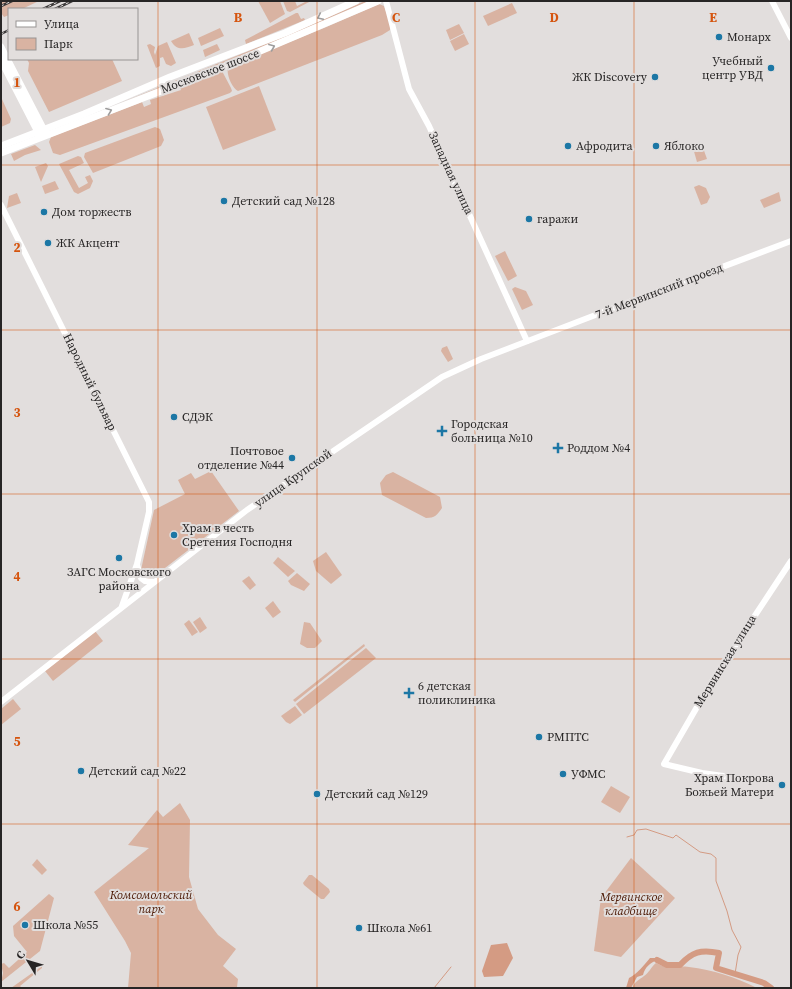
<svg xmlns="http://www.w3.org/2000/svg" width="792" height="989" font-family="'Source Serif 4',serif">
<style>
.green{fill:#d9b3a2}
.water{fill:#d49b83}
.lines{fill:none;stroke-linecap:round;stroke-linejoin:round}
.stream{stroke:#d49b83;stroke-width:1}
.river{stroke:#d49b83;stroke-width:6}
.secondary{stroke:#fff;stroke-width:6}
.primary{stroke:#fff;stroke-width:7}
.rail-casing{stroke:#3b3838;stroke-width:2.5}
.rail{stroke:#e2dedd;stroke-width:1;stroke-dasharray:3;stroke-linecap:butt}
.oneway{stroke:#9e9d9d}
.grid{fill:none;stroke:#d5540e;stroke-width:1;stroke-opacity:0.55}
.poi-dot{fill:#1c77a5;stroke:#e2dedd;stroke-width:1.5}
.labels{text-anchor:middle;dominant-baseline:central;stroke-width:4;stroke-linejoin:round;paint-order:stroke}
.poi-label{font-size:12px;fill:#272525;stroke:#e2dedd;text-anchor:start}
.street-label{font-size:12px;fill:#272525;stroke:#e2dedd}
.park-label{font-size:12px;font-style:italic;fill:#4a1600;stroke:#e2dedd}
.grid-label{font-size:13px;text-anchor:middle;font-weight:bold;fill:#d5540e;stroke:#e2dedd;stroke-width:4;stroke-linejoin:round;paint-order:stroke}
</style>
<rect width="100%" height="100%" fill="#e2dedd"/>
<g class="green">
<path d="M1 1H39L22 9H9V15L4 17 1 13Z"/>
<path d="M258 1H280L285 14 270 23Z"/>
<path d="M283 1H295L297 6 307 1H311L290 12 287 11Z"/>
<path d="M365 1H369L284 39 118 104 283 37Z"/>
<path d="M512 3 517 13 488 26 483 16Z"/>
<path d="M379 4 384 6 391 25 390 30 382 35 238 91C232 88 226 74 228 67L324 28Z"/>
<path d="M296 13H298L301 19 304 18 305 20 246 44 245 40Z"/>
<path d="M459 24 464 33 450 40 446 30Z"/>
<path d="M220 28 224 36 201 46 198 38Z"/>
<path d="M189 33 194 45C184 49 177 51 171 41Z"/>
<path d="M464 34 469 44 455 51 450 41Z"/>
<path d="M167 42 176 63 171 66 166 64 163 57 160 58V66L156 68 147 45 150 44 155 47 154 52 155 55 158 46Z"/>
<path d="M217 44 220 50 205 57 203 50Z"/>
<path d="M27 59H112L122 81 49 112 28 71 29 63Z"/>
<path d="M222 71 231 88 232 91 230 93 60 155 53 153 49 142 51 137 142 102 144 107 151 104 150 100 181 90 180 87Z"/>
<path d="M259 86 276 130 223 150 206 107Z"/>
<path d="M1 97 11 119 10 123 1 127Z"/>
<path d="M155 127 160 129 164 140 161 146 93 173 84 157 85 153Z"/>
<path d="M35 145 41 150 25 155 14 161 11 154Z"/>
<path d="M702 145 707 159 697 162 693 148Z"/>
<path d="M78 156 81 157 84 163 69 170 79 188 88 183 85 177 90 175 93 181 90 188 78 194 74 192 59 164Z"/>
<path d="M46 163 48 166 41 182 35 167Z"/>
<path d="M55 181 59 189 45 194 42 186Z"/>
<path d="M699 185 706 188 710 197 707 203 701 205 694 187Z"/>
<path d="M779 192 781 201 764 208 760 200Z"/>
<path d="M17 193 21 203 7 208 9 196Z"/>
<path d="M505 251 517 276 508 281 495 256Z"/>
<path d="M515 287 526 291 533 305 522 310 512 289Z"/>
<path d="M447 346 453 359 448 362 441 351 442 348Z"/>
<path d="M211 471 239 511 152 578 148 579 144 578 141 570 154 510 185 494 178 480 191 473 195 479Z"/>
<path d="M393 472 440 497 442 508C437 515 435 518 426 518L382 495 380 483 386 475Z"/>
<path d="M326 552 342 575 331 584 316 571 313 561Z"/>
<path d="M278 557 295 571 288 577 273 563Z"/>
<path d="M297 573 310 584 304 591 291 585 288 581Z"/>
<path d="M249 576 256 585 250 590 242 581Z"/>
<path d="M273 601 281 612 273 618 265 608Z"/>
<path d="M200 617 207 628 200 633 193 622Z"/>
<path d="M189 620 198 632 192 636 184 624Z"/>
<path d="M304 622 310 623 322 641 315 648H307L300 644Z"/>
<path d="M95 631 103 641 53 681 45 671Z"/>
<path d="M364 644 365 646 295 702 293 700Z"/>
<path d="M366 648 376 658 304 714 296 704Z"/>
<path d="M13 699 21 709 1 725V709Z"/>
<path d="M295 706 302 715 290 724 286 722 281 716Z"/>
<path d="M611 786 630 797 620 813 601 802Z"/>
<path d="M180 803 190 820 189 877 198 909 218 935 236 949 223 966 238 979 237 987 235 988H128L131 953 125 941 94 892 149 848 128 845 157 810 163 817Z"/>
<path d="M631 858 675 898 621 957 594 951 601 898Z"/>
<path d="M37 859 47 870 42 875 32 865Z"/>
<path d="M309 875H312L329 889 330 892 324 899H321L304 885 303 883Z"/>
<path d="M49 894 54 898 40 951 1 982 3 973 1 964 4 963 9 968 27 952 14 936 13 926Z"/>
<path d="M656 963C669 970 675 965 689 967 713 970 735 977 757 988H632C635 981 639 980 644 976 649 973 651 967 656 963Z"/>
<path d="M42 966V968L20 986 22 988H11Z"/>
</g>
<g class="water">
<path d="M507 943 513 958 503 976 484 977 482 971 491 945Z"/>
<path d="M650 958H656L657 960C650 963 645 967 643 975L637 977 631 988H626L629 978C636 975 645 964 650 958Z"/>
</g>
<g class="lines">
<g class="stream">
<path d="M627 837 634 835 637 830 646 829 673 838 676 835 700 852 711 854 716 858V881L727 911 732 930 741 947 738 955 735 974"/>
<path d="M434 988 451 967"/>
</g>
<path class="river" d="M657 960 667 965H680C692 952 701 949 719 953L716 968 764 983 771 988"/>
<g class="secondary">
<path d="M386 1 409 89 429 126 527 341"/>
<path d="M772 1 791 38"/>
<path d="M1 205 149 502V512L137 564 122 606"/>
<path d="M137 565 141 578 145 581 154 582"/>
<path d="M1 702 247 510 442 377 481 359 624 304 791 241"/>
<path d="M745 779 702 773 664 764 715 676 791 561"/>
</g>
<g class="primary">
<path d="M1 47 46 134"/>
<path d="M1 60 40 136"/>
<path d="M1 146 84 114 170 77 285 33 356 1"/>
<path d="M1 153 223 67 378 1"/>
</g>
<defs>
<g id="rail">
<path d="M1 6 12 1"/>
<path d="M43 9 60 1"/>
<path d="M55 9 72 1"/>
<path d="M1 34 9 30"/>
</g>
</defs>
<use href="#rail" class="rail-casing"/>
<use href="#rail" class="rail"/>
</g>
<defs><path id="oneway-chevron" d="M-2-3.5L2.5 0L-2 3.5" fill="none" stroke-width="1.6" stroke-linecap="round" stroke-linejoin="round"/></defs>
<g class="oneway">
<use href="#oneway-chevron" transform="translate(320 17) rotate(155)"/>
<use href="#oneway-chevron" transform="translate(272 47) rotate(-22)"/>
<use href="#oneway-chevron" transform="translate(109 111) rotate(-21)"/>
</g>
<path class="grid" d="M158 1V988M317 1V988M475 1V988M634 1V988M1 165H791M1 330H791M1 494H791M1 659H791M1 824H791"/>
<g class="poi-dot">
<circle cx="719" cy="37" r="4"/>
<circle cx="771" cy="68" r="4"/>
<circle cx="655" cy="77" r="4"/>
<circle cx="568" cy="146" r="4"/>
<circle cx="656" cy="146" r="4"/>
<circle cx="224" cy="201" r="4"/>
<circle cx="44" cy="212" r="4"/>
<circle cx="529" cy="219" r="4"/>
<circle cx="48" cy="243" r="4"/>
<circle cx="174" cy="417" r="4"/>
<path d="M440 425h4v4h4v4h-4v4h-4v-4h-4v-4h4z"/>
<path d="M556 442h4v4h4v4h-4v4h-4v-4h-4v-4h4z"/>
<circle cx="292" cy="458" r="4"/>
<circle cx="174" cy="535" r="4"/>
<circle cx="119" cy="558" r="4"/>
<path d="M407 687h4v4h4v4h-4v4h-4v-4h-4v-4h4z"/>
<circle cx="539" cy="737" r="4"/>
<circle cx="81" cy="771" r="4"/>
<circle cx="563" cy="774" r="4"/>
<circle cx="782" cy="785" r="4"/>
<circle cx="317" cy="794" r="4"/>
<circle cx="25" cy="925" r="4"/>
<circle cx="359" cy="928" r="4"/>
</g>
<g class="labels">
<g class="poi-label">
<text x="727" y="37">Монарх</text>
<text x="763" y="61" text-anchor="end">Учебный<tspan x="763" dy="14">центр УВД</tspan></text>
<text x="647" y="77" text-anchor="end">ЖК Discovery</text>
<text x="576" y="146">Афродита</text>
<text x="664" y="146">Яблоко</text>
<text x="232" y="201">Детский сад №128</text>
<text x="52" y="212">Дом торжеств</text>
<text x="537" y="219">гаражи</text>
<text x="56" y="243">ЖК Акцент</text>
<text x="182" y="417">СДЭК</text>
<text x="451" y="424">Городская<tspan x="451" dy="14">больница №10</tspan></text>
<text x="567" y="448">Роддом №4</text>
<text x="284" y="451" text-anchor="end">Почтовое<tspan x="284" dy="14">отделение №44</tspan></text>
<text x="182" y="528">Храм в честь<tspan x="182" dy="14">Сретения Господня</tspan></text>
<text x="119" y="572" text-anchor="middle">ЗАГС Московского<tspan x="119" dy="14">района</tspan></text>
<text x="418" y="686">6 детская<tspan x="418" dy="14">поликлиника</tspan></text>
<text x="547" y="737">РМПТС</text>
<text x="89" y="771">Детский сад №22</text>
<text x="571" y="774">УФМС</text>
<text x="774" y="778" text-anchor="end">Храм Покрова<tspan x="774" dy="14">Божьей Матери</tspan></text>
<text x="325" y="794">Детский сад №129</text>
<text x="33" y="925">Школа №55</text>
<text x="367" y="928">Школа №61</text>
</g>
<g class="street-label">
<text transform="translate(210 71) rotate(-21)">Московское шоссе</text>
<text transform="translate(451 173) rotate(65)">Западная улица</text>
<text transform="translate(659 291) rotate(-21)">7-й Мервинский проезд</text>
<text transform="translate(90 382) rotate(64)">Народный бульвар</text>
<text transform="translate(293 478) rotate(-35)">улица Крупской</text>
<text transform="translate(725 661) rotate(-58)">Мервинская улица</text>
</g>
<g class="park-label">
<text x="151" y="895">Комсомольский<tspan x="151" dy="14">парк</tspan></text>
<text x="631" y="897">Мервинское<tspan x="631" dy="14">кладбище</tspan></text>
</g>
</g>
<g class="grid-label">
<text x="238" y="22">B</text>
<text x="396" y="22">C</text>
<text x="554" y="22">D</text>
<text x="713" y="22">E</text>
<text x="17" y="87">1</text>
<text x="17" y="252">2</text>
<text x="17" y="417">3</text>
<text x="17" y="581">4</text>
<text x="17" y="746">5</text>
<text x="17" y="911">6</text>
</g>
<rect width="792" height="989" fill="none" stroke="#272525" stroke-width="4"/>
<rect x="8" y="8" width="130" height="52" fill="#e2dedd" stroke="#979493"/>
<rect x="16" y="21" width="20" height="6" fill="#ffffff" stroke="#979493"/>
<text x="44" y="28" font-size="12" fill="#272525">Улица</text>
<rect x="16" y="38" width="20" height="12" fill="#d9b3a2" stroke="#979493"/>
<text x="44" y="48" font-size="12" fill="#272525">Парк</text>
<g transform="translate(28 961) rotate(308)" stroke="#e2dedd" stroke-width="3" paint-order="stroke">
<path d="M0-3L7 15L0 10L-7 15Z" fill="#272525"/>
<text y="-6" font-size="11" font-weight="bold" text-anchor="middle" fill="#272525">С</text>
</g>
</svg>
